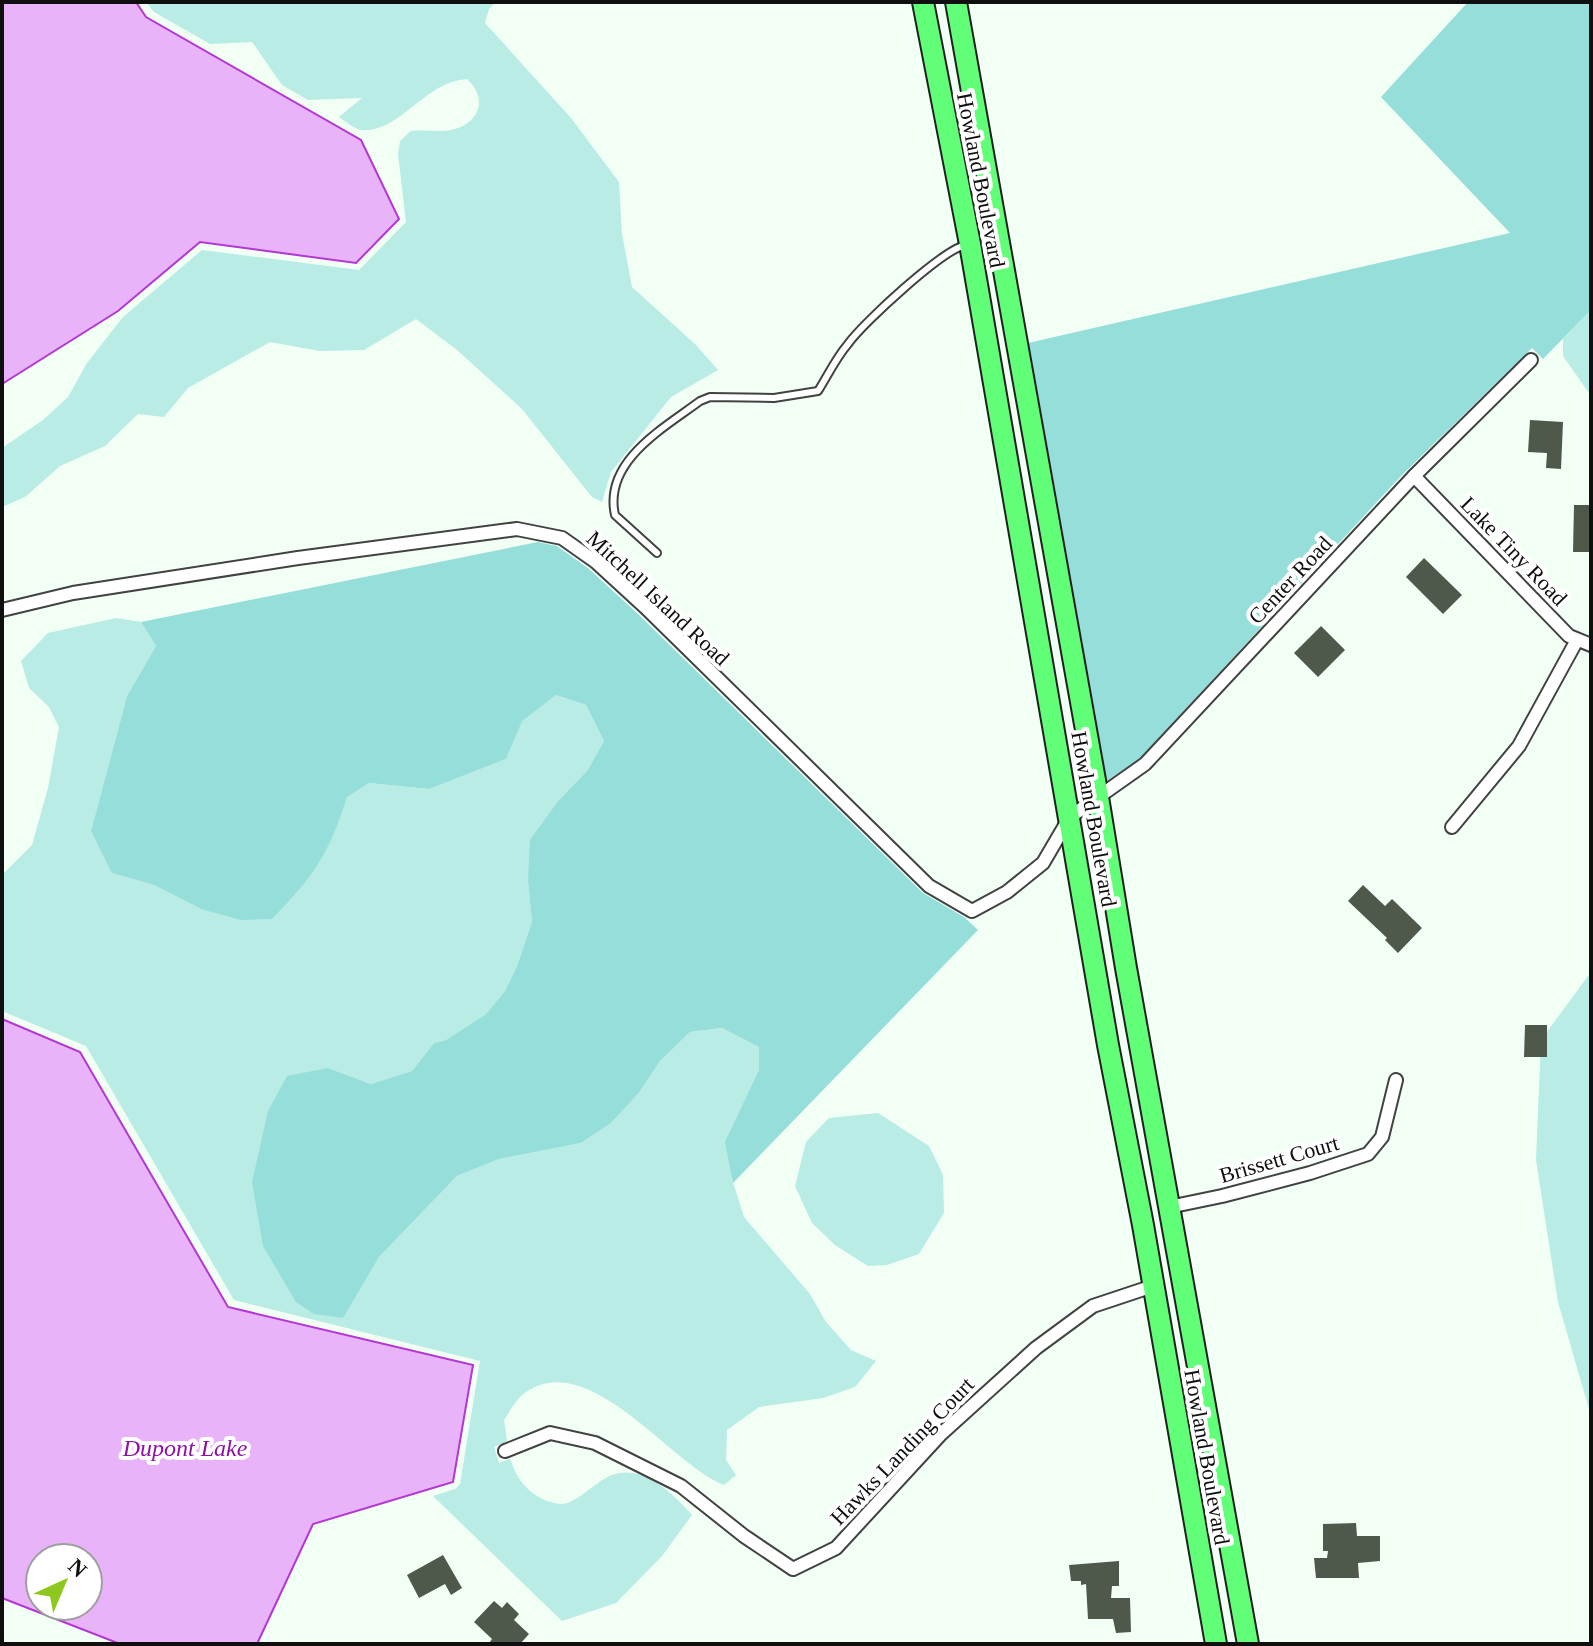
<svg xmlns="http://www.w3.org/2000/svg" width="1593" height="1646" font-family="'Times New Roman',serif">
<style>
.green{fill:#b8ece5}
.forest{fill:#96ded9}
.water{fill:#e9b3f9;stroke:#b336d5;stroke-width:2;fill-rule:evenodd}
.building{fill:#4e594b}
.lines{fill:none;stroke-linecap:round;stroke-linejoin:round}
.lane-casing{stroke:#424242;stroke-width:10}
.street-casing{stroke:#424242;stroke-width:16}
.primary-casing{stroke:#202020;stroke-width:24}
.lane{stroke:#fff;stroke-width:6}
.street{stroke:#fff;stroke-width:12}
.primary{stroke:#61ff78;stroke-width:20}
.labels{text-anchor:middle;dominant-baseline:central;stroke-width:8;stroke-linejoin:round;paint-order:stroke}
.street-label{font-size:22px;fill:#0f0f0f;stroke:#fff}
.water-label{font-size:24px;font-style:italic;fill:#8e10a9;stroke:#fff}
</style>
<rect width="100%" height="100%" fill="#f1fff4"/>
<g class="green">
<path d="M146 2H496L489 9 485 23 571 118 619 182 622 234 632 287 696 345 718 370 671 397 611 472 602 502 592 497 522 409 457 350 416 319 364 350 320 351 270 342 188 388 164 417 138 414 105 446 60 466 25 497 2 507V448L43 420 68 397 87 363 123 317 202 250 359 270 406 222 398 154 400 141 411 131C422 130 433 131 444 131 475 129 492 102 467 79 425 81 399 134 361 130 354 129 345 121 339 117L362 98 308 100 282 85 252 42 210 44 154 12Z"/>
<path d="M1591 310V396L1563 356V339Z"/>
<path d="M116 618 141 622 156 646 127 696 91 831 113 873 154 885 201 909 272 919C313 876 329 854 347 796L369 783 428 789 506 759 521 721 556 695 586 705 604 741 587 771 559 800 528 881 532 922 517 966 505 991 486 1014 446 1040 434 1043 412 1071 371 1084 328 1068 343 1317 379 1257 457 1176 499 1159 581 1143 611 1123 638 1094 660 1061 690 1032 722 1028 759 1047V1070L746 1102 732 1179 744 1217 810 1294 826 1322 851 1350 876 1361 855 1387 823 1398 759 1407 727 1430 726 1460 736 1475 724 1485C670 1464 586 1343 522 1395 515 1401 509 1413 504 1420L507 1441 494 1447 499 1463 510 1459C513 1466 516 1475 521 1481 529 1494 555 1509 570 1502 586 1495 600 1477 619 1473 647 1468 676 1496 692 1515L662 1556 616 1603 562 1621 433 1496 455 1489 460 1484 480 1361 234 1300 86 1046 2 1011V875L32 845 48 788 59 727 49 707 29 688 21 661 48 633Z"/>
<path d="M1591 972V1416L1558 1302 1536 1160 1541 1040Z"/>
<path d="M878 1113 929 1146 943 1175 944 1213 919 1254 887 1265 868 1266 835 1245 812 1223 795 1186 806 1142 829 1118Z"/>
</g>
<g class="forest">
<path d="M1468 2H1591V310L1543 359 1532 348 1401 476 1140 758 1105 782 1028 343 1510 233 1381 97Z"/>
<path d="M538 542 557 546 589 569 638 614 923 893 964 917 978 930 733 1183 725 1142 759 1070V1047L722 1028 690 1032 660 1061 638 1094 611 1123 581 1143 499 1159 457 1176 379 1257 343 1318 314 1314 296 1302 263 1246 252 1182 268 1111 287 1076 328 1068 371 1084 412 1071 434 1043 446 1040 486 1014 505 991 517 966 532 922 528 881 530 840 559 800 587 771 604 741 586 705 556 695 522 721 506 759 429 789 369 783 347 797C329 854 314 876 272 919L241 920 201 909 154 885 112 873 91 831 127 696 156 646 141 622Z"/>
</g>
<g class="water">
<path d="M2 2H136L146 17 361 140 399 219 356 263 200 242 118 311 2 384Z"/>
<path d="M2 1019 80 1052 228 1307 473 1365 453 1482 313 1524 257 1644H120L2 1598ZM40 1558H88V1606H40Z"/>
</g>
<g class="building">
<path d="M1530 420 1563 422 1561 469 1546 468 1547 453 1528 452Z"/>
<path d="M1574 505H1591V552H1573Z"/>
<path d="M1424 558 1462 595 1443 614 1406 577Z"/>
<path d="M1321 626 1345 650 1318 677 1294 653Z"/>
<path d="M1363 885 1385 906 1392 899 1422 928 1398 953 1385 940 1387 938 1348 901Z"/>
<path d="M1525 1025H1547V1057H1524Z"/>
<path d="M1356 1523 1357 1536H1380V1561L1358 1563 1359 1578H1316L1314 1558H1327L1328 1551H1323V1524Z"/>
<path d="M443 1555 462 1588 451 1595 445 1584 419 1598 407 1575Z"/>
<path d="M1119 1561V1586H1112L1111 1598H1130L1131 1632 1116 1633 1113 1619H1088L1086 1584 1081 1585V1581H1071L1069 1565Z"/>
<path d="M494 1601 502 1608 507 1602 519 1614 514 1620 529 1634 520 1644H492L490 1642 492 1639 474 1622Z"/>
</g>
<g class="lines">
<defs>
<path id="lane" d="M657 553 615 515C603 461 664 428 700 401L710 397 774 398 818 391C828 375 836 358 848 344 863 323 943 249 966 245"/>
<g id="street">
<path d="M1414 476 1569 636 1591 645"/>
<path d="M2 610 73 593 298 558 517 529 562 538 596 562 645 607 929 886 972 911 1007 892 1043 863 1070 817 1145 764 1414 476 1531 360"/>
<path d="M1452 827 1519 746 1577 640"/>
<path d="M1169 1207 1222 1196 1310 1173 1368 1154 1382 1137 1396 1080"/>
<path d="M505 1451 550 1433 595 1443 681 1486 744 1536 793 1569 836 1548 941 1434 1036 1348 1093 1306 1153 1286"/>
</g>
<g id="primary">
<path d="M923 2 970 244 1108 1045 1143 1225 1216 1644"/>
<path d="M956 2 1098 797 1126 968 1248 1644"/>
</g>
</defs>
<use href="#lane" class="lane-casing"/>
<use href="#street" class="street-casing"/>
<use href="#primary" class="primary-casing"/>
<use href="#lane" class="lane"/>
<use href="#street" class="street"/>
<use href="#primary" class="primary"/>
</g>
<g class="labels">
<g class="street-label">
<text transform="translate(981 180) rotate(79)">Howland Boulevard</text>
<text transform="translate(1514 551) rotate(46)">Lake Tiny Road</text>
<text transform="translate(1290 580) rotate(-47)">Center Road</text>
<text transform="translate(658 598) rotate(43)">Mitchell Island Road</text>
<text transform="translate(1094 819) rotate(80)">Howland Boulevard</text>
<text transform="translate(1279 1159) rotate(-16)">Brissett Court</text>
<text transform="translate(902 1451) rotate(-46)">Hawks Landing Court</text>
<text transform="translate(1207 1457) rotate(80)">Howland Boulevard</text>
</g>
<g class="water-label">
<text x="185" y="1448">Dupont Lake</text>
</g>
</g>
<rect width="1593" height="1646" fill="none" stroke="#0f0f0f" stroke-width="8"/>
<g transform="translate(64 1582) rotate(44)"><circle r="38" fill="#ffffff" stroke="#9f9f9f" stroke-width="2"/>
<path d="M0-6L14 30L0 20L-14 30Z" fill="#8ec81f"/>
<text y="-12" font-size="22" font-weight="bold" text-anchor="middle" fill="#0f0f0f">N</text>
</g>
</svg>
